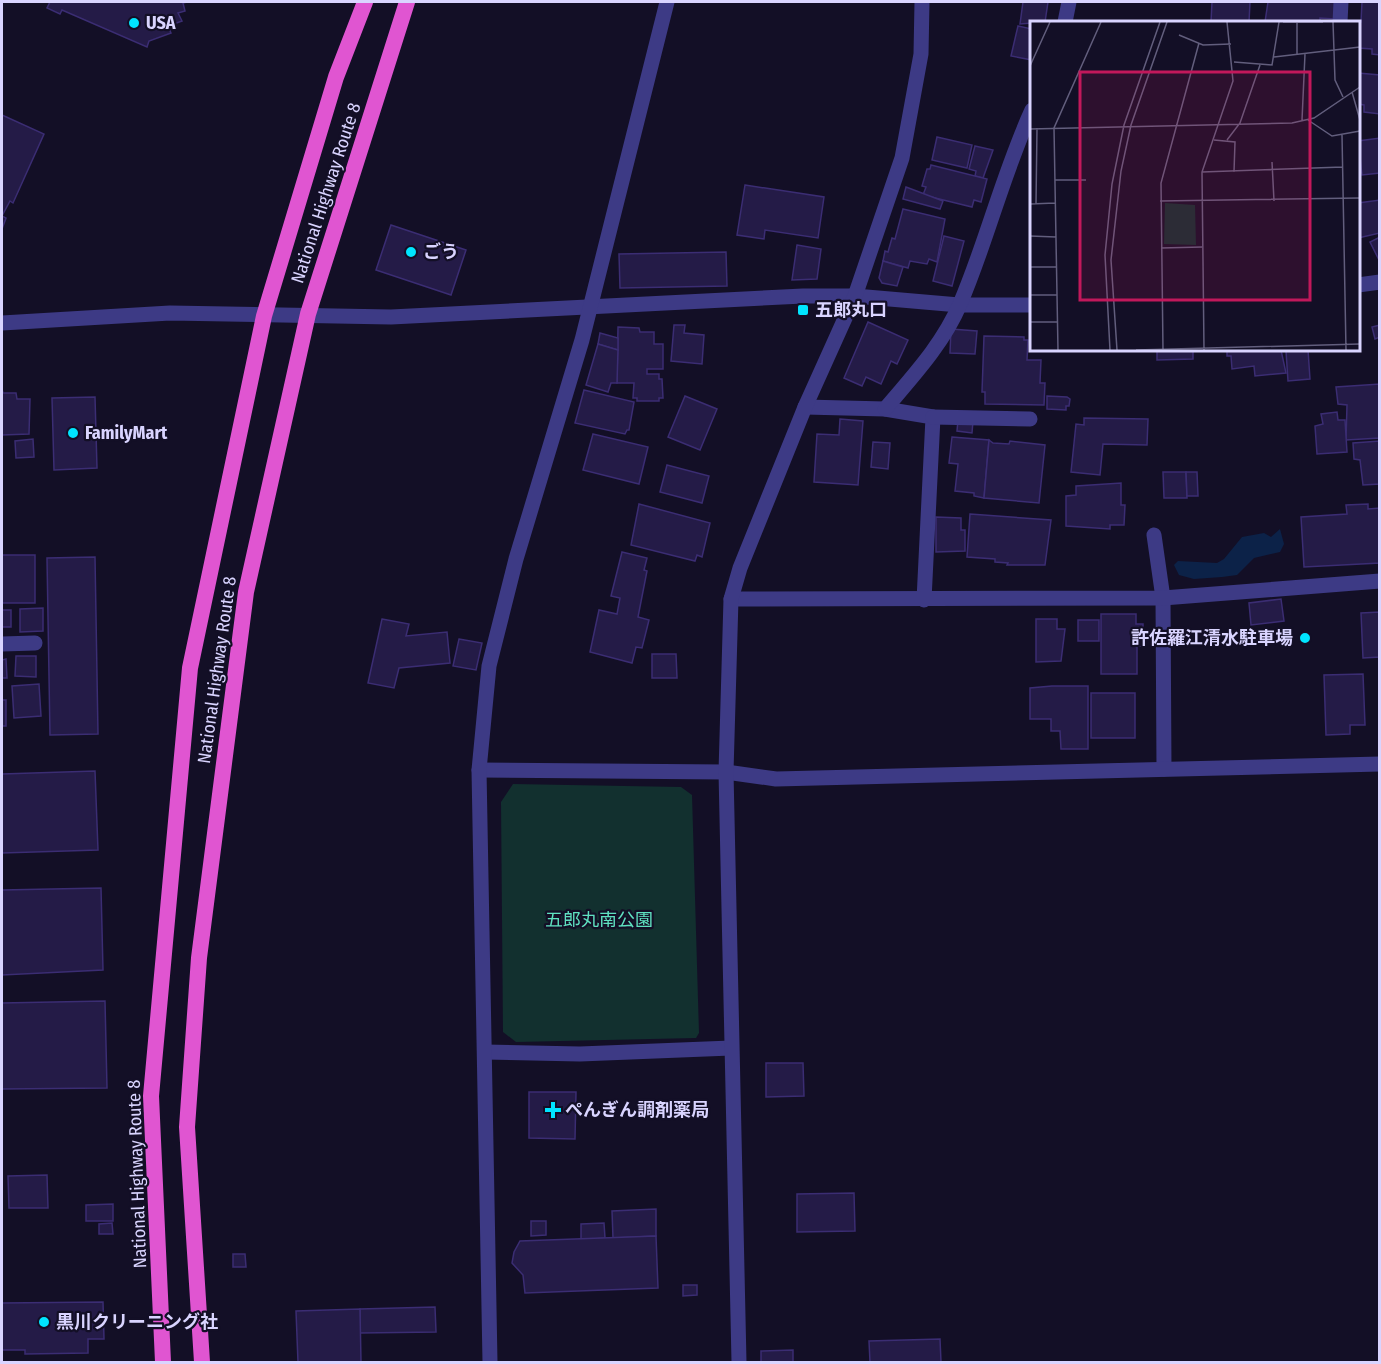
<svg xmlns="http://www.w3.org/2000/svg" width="1381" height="1364" font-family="'Fira Sans Condensed','Noto Sans JP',sans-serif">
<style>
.green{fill:#12302f}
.water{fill:#0c2248}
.building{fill:#241b47;stroke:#3b2d73;stroke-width:1.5}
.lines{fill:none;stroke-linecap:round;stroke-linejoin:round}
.minor{stroke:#3d3a85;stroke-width:15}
.tertiary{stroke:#3d3a85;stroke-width:15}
.trunk{stroke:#e055d1;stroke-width:16}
.poi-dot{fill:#00e5ff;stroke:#130f26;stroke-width:2}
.labels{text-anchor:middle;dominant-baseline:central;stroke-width:4.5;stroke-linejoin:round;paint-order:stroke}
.poi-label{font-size:18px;font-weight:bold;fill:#d9d4ff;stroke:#130f26;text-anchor:start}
.street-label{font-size:18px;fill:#d9d4ff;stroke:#130f26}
.park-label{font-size:18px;fill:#5fe0c0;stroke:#130f26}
.inset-road{fill:none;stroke:#625e7d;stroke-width:1.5}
.view{fill:#c2185b;fill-opacity:0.15;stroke:#c2185b;stroke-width:3}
.inset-edge{fill:none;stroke:#d9d4ff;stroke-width:3}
</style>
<rect width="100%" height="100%" fill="#130f26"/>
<path class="green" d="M513 784 681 787 692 795 699 1033 696 1038 516 1042 503 1032 501 802Z"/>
<path class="water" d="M1280 529 1284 544 1280 552 1254 558 1237 575 1222 577 1194 579 1179 575 1174 565 1178 561 1217 563 1224 559 1242 537 1264 533 1271 537Z"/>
<g class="building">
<path d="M50 2H187L183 3 185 11 178 13 182 21 168 26 171 33 149 41 147 47 62 10 60 14 47 8Z"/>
<path d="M1023 2H1048L1045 22 1020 24Z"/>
<path d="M1212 2H1250L1249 22H1211Z"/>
<path d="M1268 2H1338L1335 19 1320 18V22H1265Z"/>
<path d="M1362 2H1380V55L1372 54V49L1358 48V22L1354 21 1361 22Z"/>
<path d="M1018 26 1032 29V60L1011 56Z"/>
<path d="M1358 73 1380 75V114L1364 112V105L1358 104Z"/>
<path d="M2 115 44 134 13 203 10 201 2 216 6 218 2 229Z"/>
<path d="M937 137 972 145 967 168 932 160Z"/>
<path d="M1380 138V173L1362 175 1358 141Z"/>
<path d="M975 146 993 150 983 178 975 176 976 171 969 169Z"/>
<path d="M931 165 987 179 981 202 974 200 972 207 923 195 926 187 922 186 927 169H930Z"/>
<path d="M745 185 824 197 818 238 765 230 764 239 737 235Z"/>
<path d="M906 187 943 201 940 209 903 199Z"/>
<path d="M1380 200V233L1358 238V203Z"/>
<path d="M903 209 945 219 937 262 929 259 927 264 910 261 908 268 883 261 885 251 888 252 892 238 895 239Z"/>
<path d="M391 225 466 250 451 295 376 270Z"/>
<path d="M944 236 964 241 952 286 933 281Z"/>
<path d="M1380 237V260H1379L1370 242Z"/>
<path d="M797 245 821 249 817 279 792 280Z"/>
<path d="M726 252 727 286 620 288 619 254Z"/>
<path d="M883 261 903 267 897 286 882 283 879 278Z"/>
<path d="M868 322 908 340 897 364 891 361 881 384 866 377 862 386 844 378Z"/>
<path d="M674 325H685L684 333 704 335 702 364 671 361Z"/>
<path d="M1380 325V337L1375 339 1372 327Z"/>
<path d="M618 327 639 328 640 332H654V344H663V369H647V374H659V379H662L663 398H659V401H637V398H633L634 383H617Z"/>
<path d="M951 329 977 331 975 354 950 353Z"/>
<path d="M600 333 618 338V350L598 344Z"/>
<path d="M984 336 1024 337V340H1028L1027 360H1041L1040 383H1045L1044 405 985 404V392H982Z"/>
<path d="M598 344 618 350 617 383H611L608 392 586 385Z"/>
<path d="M1157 350H1193V359L1157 360Z"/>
<path d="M1227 350H1281L1286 373 1255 376 1254 366 1232 369 1231 356H1227Z"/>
<path d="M1308 350 1310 379 1288 381 1286 351Z"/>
<path d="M1380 384V438L1346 440 1347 405 1338 404 1336 387Z"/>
<path d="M2 389 3 393H16L17 399H30L29 434 2 435Z"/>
<path d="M584 390 634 402 629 430H627L625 434 575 423Z"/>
<path d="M685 396 717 409 700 450 668 437Z"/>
<path d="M1047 396 1067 397 1070 399 1069 406H1066V410L1047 409Z"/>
<path d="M95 397 97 468 54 470 52 398Z"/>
<path d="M1337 412 1338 420H1345L1347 452 1317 454 1315 426 1323 424 1321 414Z"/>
<path d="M1084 418 1148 419 1147 445 1103 444 1100 475 1071 472 1076 424 1084 425Z"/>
<path d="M840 419 863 421 858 485 814 482 817 434 839 435Z"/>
<path d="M958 420 973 421 972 433 957 431Z"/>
<path d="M593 434 648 447 639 484 583 470Z"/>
<path d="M952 437 989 440 984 498 974 496V493L955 491 958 464 949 463Z"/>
<path d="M33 439 34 457 16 458 15 441Z"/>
<path d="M989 440 993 443 1009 444 1010 441 1045 445 1039 503 984 498Z"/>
<path d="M1380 441V484L1363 485 1360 460 1354 459 1353 443Z"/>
<path d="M873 442 890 443 888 469 871 467Z"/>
<path d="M667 465 709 476 702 503 660 492Z"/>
<path d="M1163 472H1186L1187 498H1164Z"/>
<path d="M1186 472H1197L1198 496H1187Z"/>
<path d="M1121 483V505H1125L1124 525H1110V529L1066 526V496L1076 495V486Z"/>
<path d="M639 504 710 523 702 557 697 555 695 561 631 545Z"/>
<path d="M1368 504V509L1380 508V563L1304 567 1301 517 1347 514 1346 505Z"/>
<path d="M970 514 1051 520 1045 565H1007L1008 563 995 562V559L967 557Z"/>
<path d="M936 517 961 518V530H965V551L936 552Z"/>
<path d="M622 552 647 558 644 570 647 571 638 617 649 620 642 648 636 647 632 663 590 652 599 610 617 614 620 598 611 596Z"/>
<rect x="2" y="555" width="33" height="48"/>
<path d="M95 557 98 734 50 735 47 558Z"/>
<path d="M1281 599 1284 621 1251 625 1249 603Z"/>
<path d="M43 608V631L20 632V609Z"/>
<rect x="2" y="610" width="9" height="17"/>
<path d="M1380 612V657L1363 658 1361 613Z"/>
<path d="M1101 614H1136V624H1143V646H1137V674H1101Z"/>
<path d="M382 619 409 624 406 636 447 632 450 663 399 668 394 688 368 683Z"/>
<path d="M1036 619H1057V629H1065L1061 661 1036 662Z"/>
<rect x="1078" y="620" width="21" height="21"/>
<path d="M459 639 482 643 476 670 453 666Z"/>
<path d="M652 654H676L677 678H652Z"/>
<path d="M16 656H36V677L15 676Z"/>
<path d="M6 659 7 678H2V660Z"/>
<path d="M1363 674 1365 725H1350V734L1326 735 1324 675Z"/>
<path d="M39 684 41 716 14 718 12 686Z"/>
<path d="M1052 686H1088V749H1061L1060 731H1051V719H1030V688Z"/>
<rect x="1091" y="693" width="44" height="45"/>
<rect x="2" y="700" width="4" height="26"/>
<path d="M95 771 98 850 2 853V774Z"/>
<path d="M101 888 103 970 2 975V890Z"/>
<path d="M105 1001 107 1088 2 1089V1003Z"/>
<path d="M766 1063H803L804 1096 766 1097Z"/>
<path d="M529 1092H576L575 1139 529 1138Z"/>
<path d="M47 1175 48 1208H9L8 1176Z"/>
<path d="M854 1193 855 1231 797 1232V1194Z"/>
<path d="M113 1204V1221H86V1205Z"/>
<path d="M656 1209V1236L613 1238 612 1211Z"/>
<path d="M531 1221H546V1235L531 1236Z"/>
<path d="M112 1223 113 1234H99V1224Z"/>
<path d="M604 1223 605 1238 581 1240V1224Z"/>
<path d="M656 1236 658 1288 525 1293 523 1275 512 1263 514 1252 520 1241Z"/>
<path d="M233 1254H245L246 1267H233Z"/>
<path d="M683 1285H697V1295L683 1296Z"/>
<path d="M103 1302 104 1339H88V1353L25 1354V1350H2V1303Z"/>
<path d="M435 1307 436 1332 360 1333V1309Z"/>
<path d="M360 1309 361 1362H298L296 1311Z"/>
<path d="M940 1339 941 1362H870L869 1341Z"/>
<path d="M793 1350V1362H761V1351Z"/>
</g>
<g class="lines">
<g class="minor">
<path d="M1065 22 1069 2"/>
<path d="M1340 22 1341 2"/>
<path d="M1358 285 1380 282"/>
<path d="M2 323 170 313 391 317 803 296H855L959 305H1032"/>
<path d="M805 407 885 409 933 417 924 600"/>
<path d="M885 409C913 376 943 344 960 304 987 241 1003 173 1032 110"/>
<path d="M933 417 1030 419"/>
<path d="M1154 535 1163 598 1164 769"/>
<path d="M731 599 1163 598 1380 581"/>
<path d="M2 644 35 643"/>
<path d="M479 770 726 772 776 779 1380 764"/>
<path d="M485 1052 580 1054 731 1048"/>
<path d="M490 1362 479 770 489 666 516 559 582 340 667 2"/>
</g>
<path class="tertiary" d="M739 1362 726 772 731 599 740 568 805 407 855 296 902 158 921 54 922 2"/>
<g class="trunk">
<path d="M163 1362 151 1096 190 668 264 316 336 77 365 2"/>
<path d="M202 1362 187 1127 199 958 246 592 308 314 407 2"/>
</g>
</g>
<g class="poi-dot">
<circle cx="134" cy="23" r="6"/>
<circle cx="411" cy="252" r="6"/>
<rect x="797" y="304" width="12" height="12" rx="3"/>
<circle cx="73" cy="433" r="6"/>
<circle cx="1305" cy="638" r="6"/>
<path d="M550 1101h6v6h6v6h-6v6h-6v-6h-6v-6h6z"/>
<circle cx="44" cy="1322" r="6"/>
</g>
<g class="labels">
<g class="poi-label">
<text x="146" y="23">USA</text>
<text x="423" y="252">ごう</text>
<text x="815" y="310">五郎丸口</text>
<text x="85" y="433">FamilyMart</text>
<text x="1293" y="638" text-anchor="end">許佐羅江清水駐車場</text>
<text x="565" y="1110">ぺんぎん調剤薬局</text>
<text x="56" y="1322">黒川クリーニング社</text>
</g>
<g class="street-label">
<text transform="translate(326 193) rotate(-72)">National Highway Route 8</text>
<text transform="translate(217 670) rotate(-82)">National Highway Route 8</text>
<text transform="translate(137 1174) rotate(-92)">National Highway Route 8</text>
</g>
<g class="park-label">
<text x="599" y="920">五郎丸南公園</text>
</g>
</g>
<g transform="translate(1030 21)">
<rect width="330" height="330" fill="#130f26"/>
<path d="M135 182 165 184 166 224 134 223Z" fill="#12302f"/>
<path class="inset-road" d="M253 1H293M303 1 305 59 313 76M149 14 173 24 201 23M267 34V2M244 36 330 26M204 41 242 44 249 1M0 45 20 1M322 71 330 99M272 99 275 33M278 99 302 115 330 110M0 108 262 102 284 97 330 66M312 114 316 329M184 119 205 121 204 151M197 119 210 102 230 44M242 141 244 180M172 151 313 146M25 159H56M130 180 330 177M0 183 25 182M6 183 7 107M0 215 26 216M131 227 172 226M0 246H26M0 274H27M0 301H28M28 329 24 107 71 1M80 329 75 234 82 163 94 104 130 1M87 329 81 239 91 150 101 104 137 1M106 329 330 323M133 329 131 162 169 22M174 329 172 151 203 60 197 1"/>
<path class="view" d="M50 51H280V279H50Z"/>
<rect width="330" height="330" class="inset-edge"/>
</g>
<rect width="1381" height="1364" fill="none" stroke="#d9d4ff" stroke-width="6"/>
</svg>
